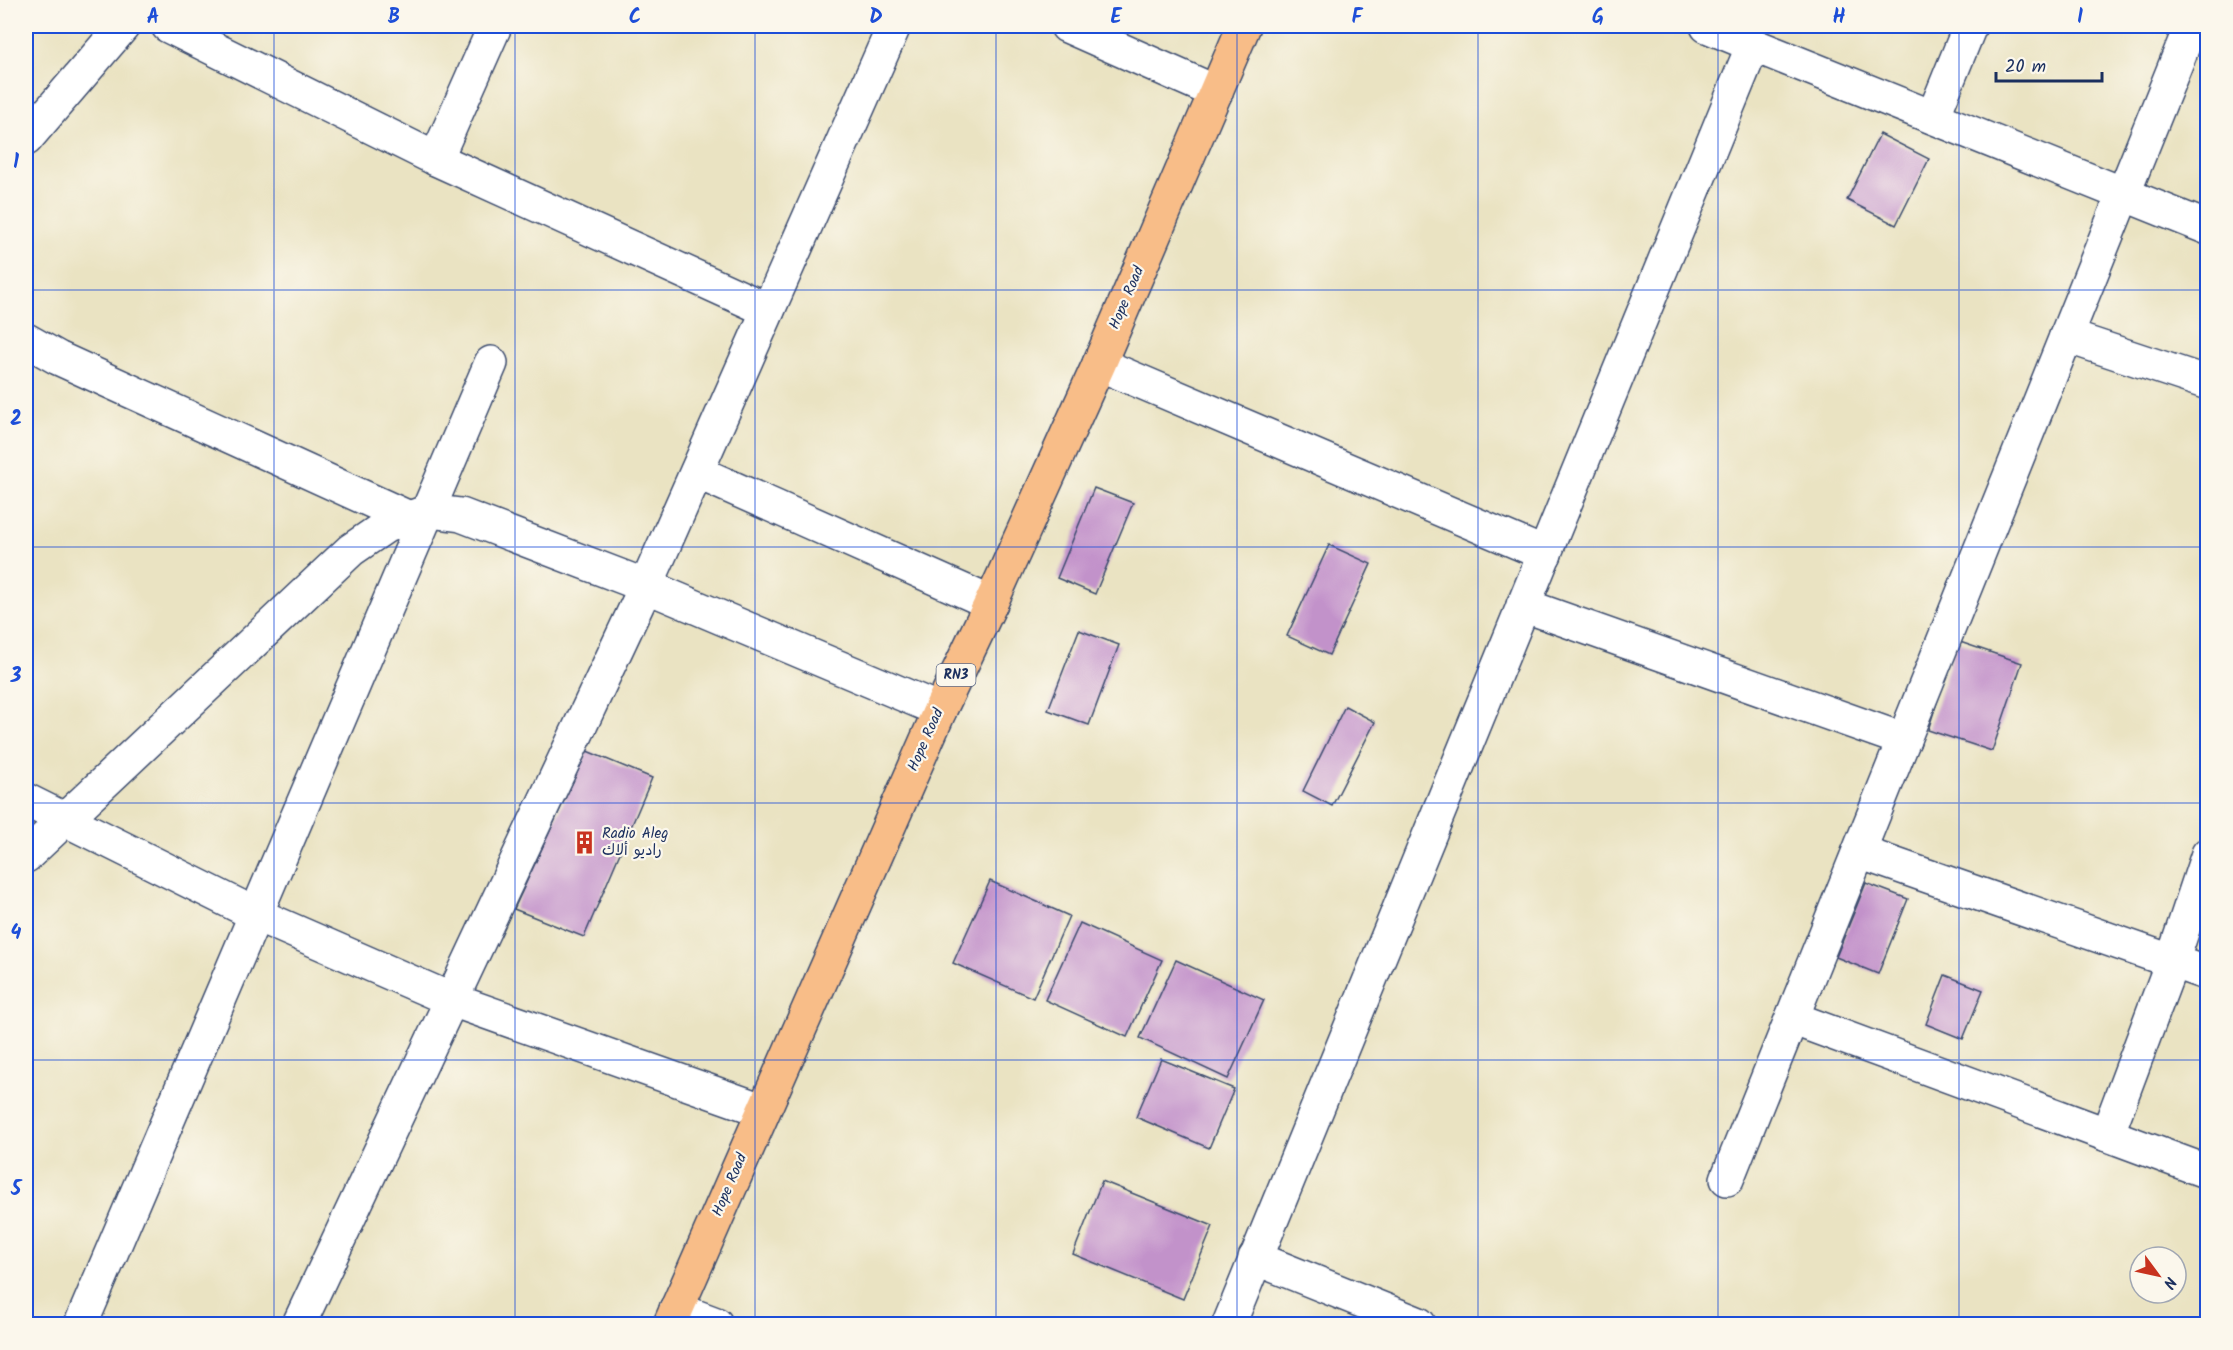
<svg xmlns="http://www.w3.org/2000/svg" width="2233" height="1350" font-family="Kalam,'Playpen Sans Arabic',sans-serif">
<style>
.building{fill:#c292ca}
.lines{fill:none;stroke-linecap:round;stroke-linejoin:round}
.minor-casing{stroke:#3a4a6d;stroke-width:36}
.highway-casing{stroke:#3a4a6d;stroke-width:36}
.minor{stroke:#fff;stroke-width:33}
.highway{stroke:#f8bd88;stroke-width:33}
.grid{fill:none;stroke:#1d4ed8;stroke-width:1.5;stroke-opacity:0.55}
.labels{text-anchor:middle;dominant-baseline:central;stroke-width:4.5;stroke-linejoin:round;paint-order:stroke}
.shield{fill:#fbf7ec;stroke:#5e6b89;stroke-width:1.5}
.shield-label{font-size:14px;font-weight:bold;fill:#1b2f5e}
.street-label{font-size:15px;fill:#1b2f5e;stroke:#fbf7ec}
.poi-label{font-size:15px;fill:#1b2f5e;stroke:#fbf7ec;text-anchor:start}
.neatline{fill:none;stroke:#1d4ed8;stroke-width:2}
.grid-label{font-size:20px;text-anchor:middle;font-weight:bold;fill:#1d4ed8}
</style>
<rect width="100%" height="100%" fill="#fbf7ec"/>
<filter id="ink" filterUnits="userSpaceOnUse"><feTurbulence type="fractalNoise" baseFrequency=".0167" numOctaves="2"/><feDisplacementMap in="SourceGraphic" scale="12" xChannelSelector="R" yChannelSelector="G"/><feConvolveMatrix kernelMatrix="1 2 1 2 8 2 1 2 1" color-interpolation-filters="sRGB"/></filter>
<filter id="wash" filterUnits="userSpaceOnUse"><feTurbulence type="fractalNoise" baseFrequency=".008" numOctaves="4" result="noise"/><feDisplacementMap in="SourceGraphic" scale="24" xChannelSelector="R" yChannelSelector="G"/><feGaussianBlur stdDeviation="1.35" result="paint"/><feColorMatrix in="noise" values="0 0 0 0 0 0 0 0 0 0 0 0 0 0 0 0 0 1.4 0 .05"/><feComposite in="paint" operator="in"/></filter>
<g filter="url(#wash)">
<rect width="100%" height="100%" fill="#eae3c2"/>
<g id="blocks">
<g class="building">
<path d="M1880 134 1929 159 1896 225 1847 200Z"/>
<path d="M1094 488 1133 503 1095 594 1057 578Z"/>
<path d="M1329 545 1371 564 1329 655 1287 636Z"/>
<path d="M1079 630 1119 645 1089 725 1048 710Z"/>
<path d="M1957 641 2022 663 1992 751 1928 730Z"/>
<path d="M1345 706 1375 722 1332 806 1303 791Z"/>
<path d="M587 751 652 778 584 937 514 909Z"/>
<path d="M990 881 1069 916 1033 998 953 963Z"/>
<path d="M1866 883 1908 899 1878 974 1836 957Z"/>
<path d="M1080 923 1162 960 1127 1037 1045 1000Z"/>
<path d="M1176 960 1264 1000 1228 1079 1140 1038Z"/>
<path d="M1945 975 1983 990 1963 1039 1926 1024Z"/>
<path d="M1161 1059 1234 1089 1209 1148 1136 1117Z"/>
<path d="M1102 1181 1213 1226 1183 1299 1073 1254Z"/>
</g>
</g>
</g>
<g filter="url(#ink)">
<use href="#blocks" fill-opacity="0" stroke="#3a4a6d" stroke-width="1.5"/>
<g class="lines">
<defs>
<g id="minor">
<path d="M168 26 436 159 768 310"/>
<path d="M1067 26 1216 92"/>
<path d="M1753 45 2208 228"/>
<path d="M1933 117 1970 26"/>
<path d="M26 139 123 26"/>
<path d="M436 159 495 26"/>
<path d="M2066 336 2208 383"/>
<path d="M26 340 58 358 409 518"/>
<path d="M1099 364 1545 554"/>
<path d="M697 472 991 603"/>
<path d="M1523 605 1904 740"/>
<path d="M26 800 257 915 452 1000 762 1110"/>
<path d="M1859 852 2208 974"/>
<path d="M26 856 351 550 386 526 429 511 461 515 646 586 940 710"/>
<path d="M1792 1018 2208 1172"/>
<path d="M2107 1135 2172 962 2208 854"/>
<path d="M1727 1179 2191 26"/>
<path d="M1255 1258 1419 1324"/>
<path d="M676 1309 716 1324"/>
<path d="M81 1324 491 363"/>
<path d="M299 1324 646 586 894 26"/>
<path d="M1229 1324 1753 45 1707 26"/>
</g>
<path id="highway" d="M670 1324 940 710 991 603 1099 364 1244 26"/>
</defs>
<use href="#minor" class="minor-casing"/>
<use href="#highway" class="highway-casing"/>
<use href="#minor" class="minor"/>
<use href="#highway" class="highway"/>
</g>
</g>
<path class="grid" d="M274 26V1324M515 26V1324M755 26V1324M996 26V1324M1237 26V1324M1478 26V1324M1718 26V1324M1959 26V1324M26 290H2208M26 547H2208M26 803H2208M26 1060H2208"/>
<defs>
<symbol id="building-bare" viewBox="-9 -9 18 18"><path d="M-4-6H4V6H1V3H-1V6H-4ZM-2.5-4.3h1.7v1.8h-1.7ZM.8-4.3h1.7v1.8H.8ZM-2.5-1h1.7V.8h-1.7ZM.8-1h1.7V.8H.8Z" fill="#c8321e" stroke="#fbf7ec" stroke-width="2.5" paint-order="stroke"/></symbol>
</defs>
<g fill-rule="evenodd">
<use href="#building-bare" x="568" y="826" width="33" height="33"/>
</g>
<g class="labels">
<rect class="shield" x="936.5" y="664" width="39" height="22" rx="4.5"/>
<g class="shield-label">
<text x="956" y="675">RN3</text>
</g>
<g class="street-label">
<text transform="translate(1127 298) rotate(-67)">Hope Road</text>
<text transform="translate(926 740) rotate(-66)">Hope Road</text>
<text transform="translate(730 1185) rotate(-67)">Hope Road</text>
</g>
<g class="poi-label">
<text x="602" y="834">Radio Aleg<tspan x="602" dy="17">راديو ألاك</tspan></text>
</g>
</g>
<rect width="2233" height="1350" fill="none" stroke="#fbf7ec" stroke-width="66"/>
<g transform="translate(2158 1275) rotate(123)"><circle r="28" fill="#fbf7ec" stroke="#a1a7b3" stroke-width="1.5"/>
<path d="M0-4.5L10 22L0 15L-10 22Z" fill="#c8321e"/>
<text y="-9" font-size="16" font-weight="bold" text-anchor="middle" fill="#1b2f5e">N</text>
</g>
<path d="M1996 72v9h106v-9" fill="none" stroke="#1b2f5e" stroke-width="3"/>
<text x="2005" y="72" font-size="18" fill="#1b2f5e" stroke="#fbf7ec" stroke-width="4.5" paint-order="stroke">20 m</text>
<rect x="33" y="33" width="2167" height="1284" class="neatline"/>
<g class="grid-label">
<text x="153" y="23">A</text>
<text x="394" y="23">B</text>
<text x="635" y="23">C</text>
<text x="876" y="23">D</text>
<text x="1116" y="23">E</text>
<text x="1357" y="23">F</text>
<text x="1598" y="23">G</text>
<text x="1839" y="23">H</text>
<text x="2080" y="23">I</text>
<text x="16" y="168">1</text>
<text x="16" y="425">2</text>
<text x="16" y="682">3</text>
<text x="16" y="939">4</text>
<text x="16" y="1195">5</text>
</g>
</svg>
